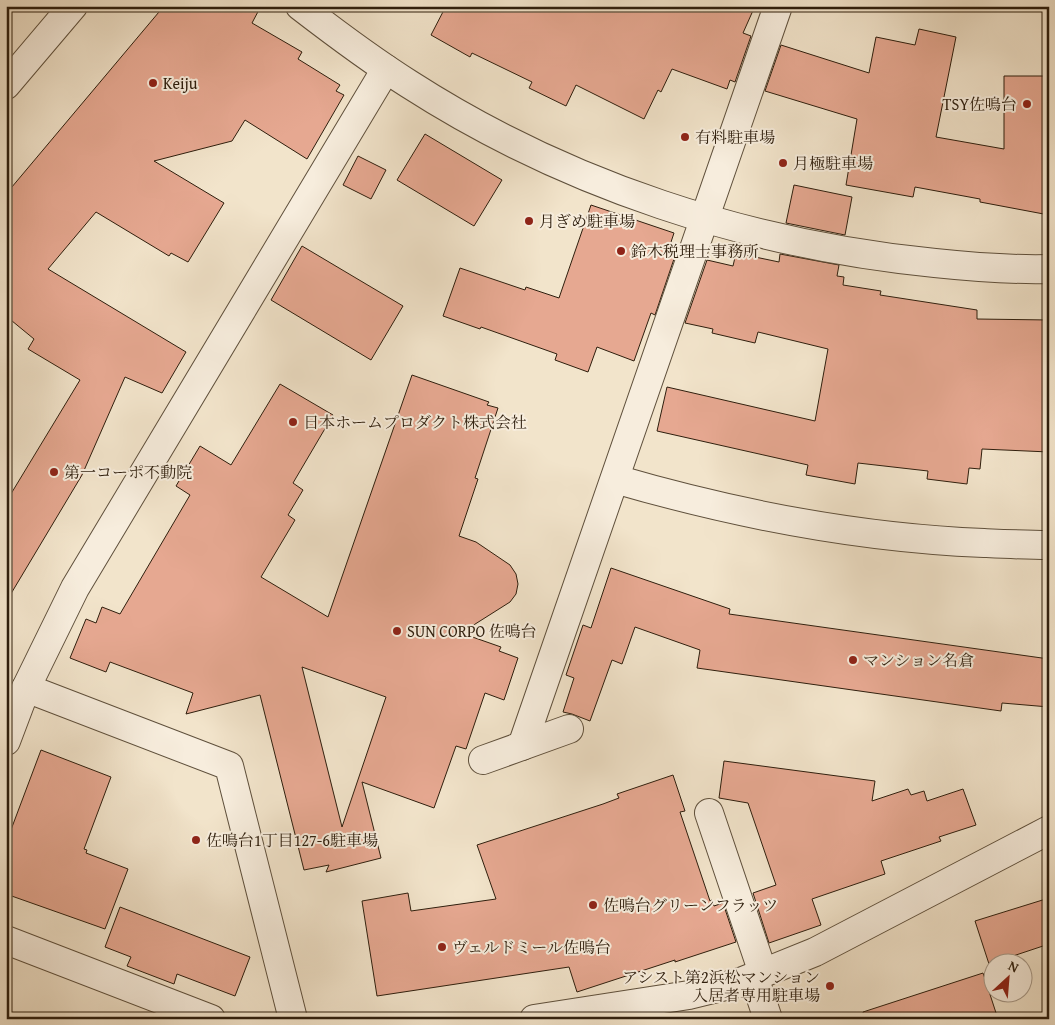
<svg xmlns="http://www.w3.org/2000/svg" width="1055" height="1025" font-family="'Gentium Book Plus','Noto Serif JP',serif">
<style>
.building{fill:#e6a891;stroke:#2e1e0d;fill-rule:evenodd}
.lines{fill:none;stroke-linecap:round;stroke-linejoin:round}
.minor-casing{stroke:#5f503c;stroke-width:30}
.minor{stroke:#f7eddd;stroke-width:28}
.poi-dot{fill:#8f2418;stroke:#f7eddd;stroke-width:2}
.labels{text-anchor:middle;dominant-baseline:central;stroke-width:4;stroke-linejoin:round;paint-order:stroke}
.poi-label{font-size:16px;fill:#2e1e0d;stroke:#f7eddd;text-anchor:start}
</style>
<rect width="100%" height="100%" fill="#f2e4cb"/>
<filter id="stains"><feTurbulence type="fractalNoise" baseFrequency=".004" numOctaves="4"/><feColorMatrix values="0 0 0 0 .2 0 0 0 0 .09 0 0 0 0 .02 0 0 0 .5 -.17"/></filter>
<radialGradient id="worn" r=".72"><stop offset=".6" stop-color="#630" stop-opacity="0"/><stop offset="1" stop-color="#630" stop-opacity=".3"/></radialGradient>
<g class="building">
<path d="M164 6H261L252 23 302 52 298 59 340 85 336 91 344 95 307 159 245 120 232 141 154 161 224 203 188 262 171 253 169 256 96 212 48 269 186 352 162 393 125 377 82 475 6 602V502L80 380 28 349 34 339 6 316V194Z"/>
<path d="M446 6H755L743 33 751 36 735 82 730 80 727 89 672 69 661 92 658 90 644 119 576 85 566 106 529 88 532 82 472 53 470 57 431 35Z"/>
<path d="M919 29 956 37 936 137 1004 149V76H1049V215L980 202V199L915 187 913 197 846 185 857 119 765 91 781 45 869 73 876 37 915 45Z"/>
<path d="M425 134 502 180 474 226 397 180Z"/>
<path d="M358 156 386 170 371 199 343 185Z"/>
<path d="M794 185 852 197 845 235 786 223Z"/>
<path d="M591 205 674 233 668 251 676 253 655 315 651 313 634 361 597 347 588 372 555 360 557 354 481 327 480 329 443 316 460 268 525 290 526 287 559 298Z"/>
<path d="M302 246 403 306 371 360 271 300Z"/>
<path d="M736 253 779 262 780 254 839 265 837 276 844 277 843 285 881 291 880 295 977 310V319L1049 320V452L982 449 980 469 969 468 967 484 927 479 928 471 858 463 855 484 806 475 808 465 657 431 667 387 815 421 828 349 758 332 755 343 712 333 713 329 685 323 707 260 733 266Z"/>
<path d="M412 375 489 402 487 405 498 408 475 478 478 479 459 536 476 542 510 565 516 574 518 584 516 594 510 602 461 633 501 647 499 651 518 658 504 700 485 693 466 749 456 746 434 808 362 782 381 858 326 872 329 865 304 870 260 695 186 714 193 693 110 662 106 672 70 658 86 619 96 623 102 607 120 614 190 495 176 486 200 446 231 465 280 384 333 415 293 483 303 490 288 515 295 520 261 577 328 617ZM302 667 386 697 342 827Z"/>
<path d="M611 568 730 609 729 614 1049 659V707L1002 703 1001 711 697 668 700 650 635 627 622 664 612 660 590 721 572 714 563 712 574 678 566 675 583 625 591 628Z"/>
<path d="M41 750 111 777 84 849 87 850 86 853 128 869 105 929 6 894V843Z"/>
<path d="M724 761 875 781 872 801 908 789 911 795 924 791 927 801 963 789 976 825 939 837 941 841 881 861 885 874 812 899 821 925 769 943 753 893 776 885 748 803 719 798Z"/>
<path d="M673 775 685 811 680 812 710 901 712 900 714 906 723 903 736 942 675 962V960L577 992 569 967 377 996 362 901 408 893 411 911 496 899 477 845 603 804 619 798 617 794Z"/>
<path d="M1049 898V944L989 964 975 921Z"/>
<path d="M120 907 250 957 235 996 177 974 174 984 127 966 131 957 105 947Z"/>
<path d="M983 973 998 1019H864L863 1012Z"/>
</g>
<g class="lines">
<defs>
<g id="minor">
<path d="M300 6C335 33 371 60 409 84 566 185 750 245 935 263 973 267 1011 270 1049 269"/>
<path d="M6 85 73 6"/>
<path d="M615 479C735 514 858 538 984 543 1006 544 1027 545 1049 545"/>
<path d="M26 688 229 766 293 1019"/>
<path d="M6 741 26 688 75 588 386 69"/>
<path d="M522 746 778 6"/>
<path d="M483 760 569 729"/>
<path d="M709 813 763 973"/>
<path d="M6 940 211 1019"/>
<path d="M754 977 768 1019"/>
<path d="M534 1019 689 995 738 983 763 973 815 952 1049 830"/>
</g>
</defs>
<use href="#minor" class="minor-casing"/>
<use href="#minor" class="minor"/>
</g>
<g class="poi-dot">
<circle cx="153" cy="83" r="5"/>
<circle cx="1027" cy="104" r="5"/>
<circle cx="685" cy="137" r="5"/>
<circle cx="783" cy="163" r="5"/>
<circle cx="529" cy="221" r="5"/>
<circle cx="621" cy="251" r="5"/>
<circle cx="293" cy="422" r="5"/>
<circle cx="54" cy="472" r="5"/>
<circle cx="397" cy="631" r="5"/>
<circle cx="853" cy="660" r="5"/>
<circle cx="196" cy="840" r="5"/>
<circle cx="593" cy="905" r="5"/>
<circle cx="442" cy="947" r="5"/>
<circle cx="830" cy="986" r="5"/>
</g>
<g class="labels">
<g class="poi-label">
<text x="163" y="83">Keiju</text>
<text x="1017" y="104" text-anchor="end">TSY佐鳴台</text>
<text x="695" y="137">有料駐車場</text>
<text x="793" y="163">月極駐車場</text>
<text x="539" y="221">月ぎめ駐車場</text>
<text x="631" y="251">鈴木税理士事務所</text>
<text x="303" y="422">日本ホームプロダクト株式会社</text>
<text x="64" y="472">第一コーポ不動院</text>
<text x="407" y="631">SUN CORPO 佐鳴台</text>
<text x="863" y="660">マンション名倉</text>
<text x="206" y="840">佐鳴台1丁目127-6駐車場</text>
<text x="603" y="905">佐鳴台グリーンフラッツ</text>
<text x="452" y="947">ヴェルドミール佐鳴台</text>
<text x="820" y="977" text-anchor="end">アシスト第2浜松マンション<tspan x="820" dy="18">入居者専用駐車場</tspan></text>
</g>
</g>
<rect width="1055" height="1025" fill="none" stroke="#f2e4cb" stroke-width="25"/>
<rect x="8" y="8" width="1040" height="1010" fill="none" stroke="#2e1e0d" stroke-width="2.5"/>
<rect x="12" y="12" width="1030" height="1000" fill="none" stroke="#2e1e0d"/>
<g transform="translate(1008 978) rotate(26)"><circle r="24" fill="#f7eddd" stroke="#a79a8a"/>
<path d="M0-4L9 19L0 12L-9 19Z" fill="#8f2418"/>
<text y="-8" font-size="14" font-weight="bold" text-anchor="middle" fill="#2e1e0d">N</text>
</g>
<rect width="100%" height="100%" filter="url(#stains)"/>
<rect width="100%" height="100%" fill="url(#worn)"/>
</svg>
